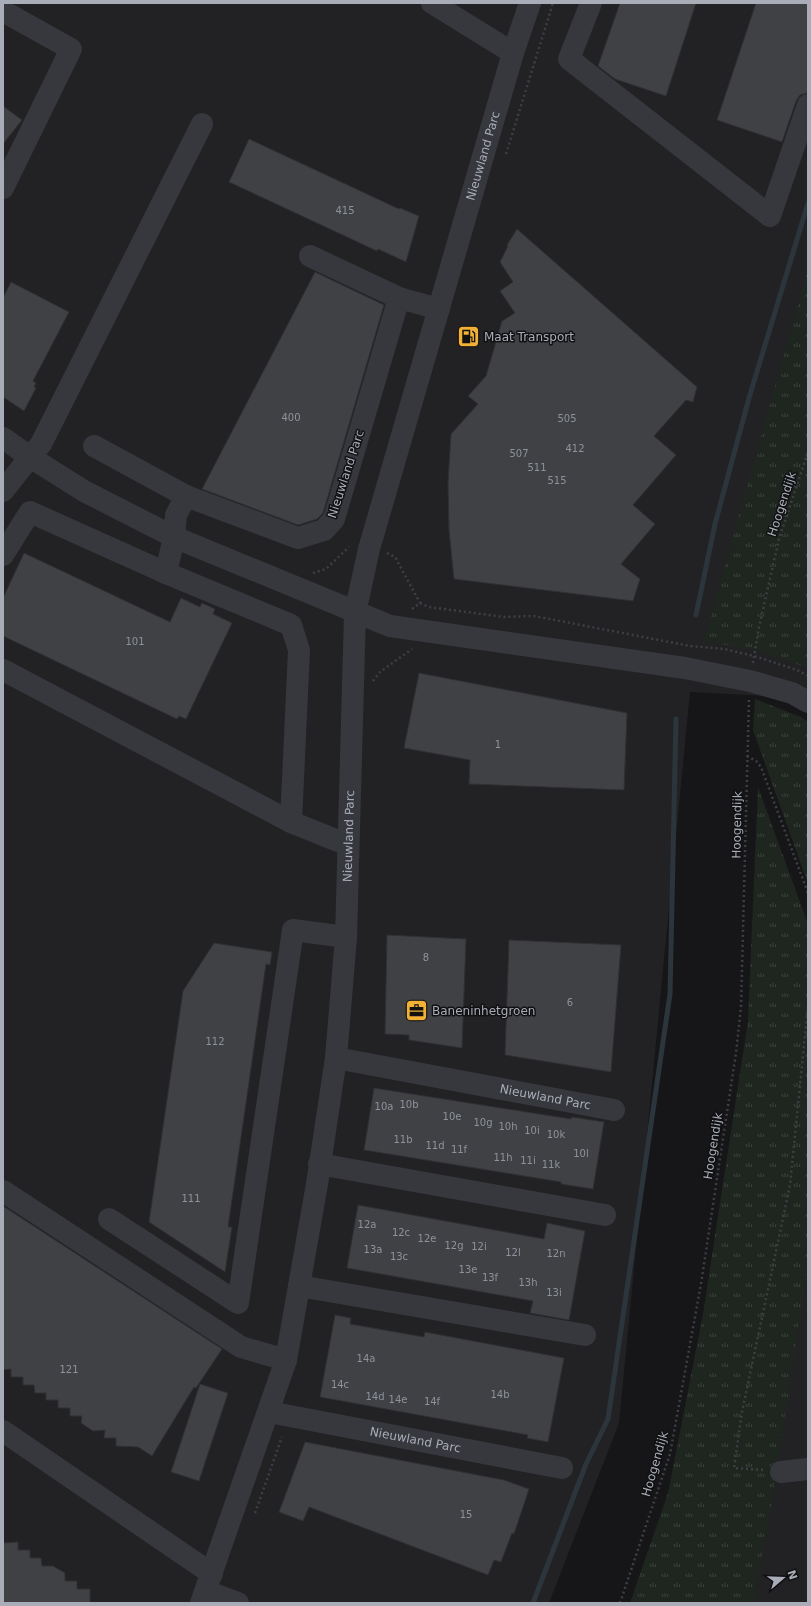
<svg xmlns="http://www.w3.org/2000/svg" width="811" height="1606" font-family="'DejaVu Sans',sans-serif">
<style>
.built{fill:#222225}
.grass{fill:url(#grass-tufts)}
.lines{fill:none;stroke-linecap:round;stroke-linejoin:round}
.stream{stroke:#2c353c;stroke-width:5}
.building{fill:#404145;stroke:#303034}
.path{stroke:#3d3f44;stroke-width:2.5;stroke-dasharray:2 3;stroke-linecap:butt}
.minor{stroke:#37383d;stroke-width:22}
.labels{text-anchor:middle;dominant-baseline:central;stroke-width:3;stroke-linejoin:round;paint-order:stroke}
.number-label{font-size:10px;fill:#8e929b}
.street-label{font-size:12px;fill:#a8adb8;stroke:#111113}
.poi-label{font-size:12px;fill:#a8adb8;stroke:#111113;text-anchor:start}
</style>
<defs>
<pattern id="grass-tufts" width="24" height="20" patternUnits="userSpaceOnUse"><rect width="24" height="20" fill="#1e261f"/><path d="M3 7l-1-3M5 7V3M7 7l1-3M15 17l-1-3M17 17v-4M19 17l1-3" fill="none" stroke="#3c433d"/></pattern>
</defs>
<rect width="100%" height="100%" fill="#161618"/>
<g class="built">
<path d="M3 3H808V698L690 692 619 1423 549 1603H3Z"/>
<path d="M808 943V1603H710Z"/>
</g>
<g class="grass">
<path d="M808 269V668L760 651 704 641Z"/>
<path d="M755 699 801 717 808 722V884L753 730Z"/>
<path d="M758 787 808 924V1263L772 1503 755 1591 760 1603H630L668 1493 703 1314 748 1021Z"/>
</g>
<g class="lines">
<g class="stream">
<path d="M696 615 715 524 749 398 808 203"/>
<path d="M533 1603 586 1464 608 1419 670 994 676 719"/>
</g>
</g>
<g class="building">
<path d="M620 3H696L666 96 615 79 598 66Z"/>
<path d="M756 3H808V89L807 93 800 95 796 101 782 142 717 120Z"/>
<path d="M3 106 22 120 3 144Z"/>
<path d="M249 139 399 209 400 208 419 216 406 262 378 249 377 251 229 182Z"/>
<path d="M517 229 697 387 693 402 686 400 654 436 676 455 633 505 655 524 621 564 640 579 633 601 454 579 449 530 448 482 451 434 478 404 468 396 486 376 502 321 515 313 500 291 513 282 500 262 508 246 507 245Z"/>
<path d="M315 272 384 305 323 513 317 519 298 525 202 489Z"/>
<path d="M11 282 69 312 33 381 36 383 34 387 36 388 24 411 3 397V298Z"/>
<path d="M24 553 170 622 181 598 200 607 202 603 215 609 213 614 232 623 186 719 179 716 177 719 3 636V598Z"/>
<path d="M419 673 627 713 624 790 469 784 470 760 404 748Z"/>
<path d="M387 935 466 939 462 1048 409 1040V1035L385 1034Z"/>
<path d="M509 940 621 945 611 1072 505 1055Z"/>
<path d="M214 943 272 952 270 965 266 964 247 1096 228 1227H232L225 1272 149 1222 183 991Z"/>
<path d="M374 1088 571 1119 572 1117 604 1122 593 1189 561 1184V1182L364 1150Z"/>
<path d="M358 1205 544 1239 547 1223 585 1231 569 1320 530 1313 533 1301 347 1268Z"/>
<path d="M3 1206 222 1349 196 1388 194 1387 152 1456 138 1447 116 1446V1438H104L105 1430 93 1431 81 1423 82 1416H70V1408H58V1400H46V1393H35L34 1385H23V1377H11V1369L3 1370Z"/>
<path d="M335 1315 351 1318 350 1324 424 1337 425 1332 564 1358 548 1442 527 1438 528 1435 320 1397Z"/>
<path d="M200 1384 228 1393 199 1481 171 1472Z"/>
<path d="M305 1442 504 1480 529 1489 514 1534 512 1533 501 1562 494 1560 488 1575 309 1507 303 1521 279 1512Z"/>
<path d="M18 1542V1550H30V1558H41L42 1566H53L65 1573V1581H77V1589H90V1603H3V1543Z"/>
</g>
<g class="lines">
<g class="path">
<path d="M506 154 553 3"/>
<path d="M387 553 395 557 420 603"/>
<path d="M313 573 326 569 349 547"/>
<path d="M412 609 420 603 429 607 504 617 534 616 690 646 724 649 754 656 797 670 808 676"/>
<path d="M753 663 759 627 779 539 808 452"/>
<path d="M373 681 380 672 412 649"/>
<path d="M747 756 756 761 761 767 808 893"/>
<path d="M763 1470 734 1468 742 1412 790 1185 808 1006"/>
<path d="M255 1513 282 1437"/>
<path d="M620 1603 670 1454 701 1284 736 1053 741 1007 749 699"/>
</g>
<g class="minor">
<path d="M432 3 513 53"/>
<path d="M591 3 569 59 770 216 808 105"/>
<path d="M3 11 71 49 3 188"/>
<path d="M310 256 399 298"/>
<path d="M3 438 30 457 41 444 202 124"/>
<path d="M94 446 186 496 298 538 324 530 334 519 399 298 439 309"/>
<path d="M3 491 30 457 84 491 174 537 390 626 685 668 750 681 792 693 808 702"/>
<path d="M3 555 30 512 166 573 291 625 299 650 291 822"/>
<path d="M166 573 174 537 176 515 186 496"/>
<path d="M3 670 291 822 348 845"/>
<path id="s1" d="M336 1058 614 1110"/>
<path d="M319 1164 605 1215"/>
<path d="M3 1191 241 1347 286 1360"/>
<path d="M109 1219 238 1303 293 930 346 937"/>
<path d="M299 1286 585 1335"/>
<path id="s2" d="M269 1412 562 1468"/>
<path d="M3 1431 212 1574"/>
<path d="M781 1472 808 1469"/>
<path d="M206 1591 238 1603"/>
<path id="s3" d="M201 1603 286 1360 317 1184 336 1058 346 937 355 613 369 549 513 53 530 3"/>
</g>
</g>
<defs>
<symbol id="fuel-square" viewBox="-11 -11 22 22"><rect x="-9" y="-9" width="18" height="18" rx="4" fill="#f2b134" stroke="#111113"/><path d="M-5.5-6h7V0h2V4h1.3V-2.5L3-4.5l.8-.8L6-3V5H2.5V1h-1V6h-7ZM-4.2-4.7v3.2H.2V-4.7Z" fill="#111"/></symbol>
<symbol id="office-square" viewBox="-11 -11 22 22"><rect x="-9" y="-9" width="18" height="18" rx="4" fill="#f2b134" stroke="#111113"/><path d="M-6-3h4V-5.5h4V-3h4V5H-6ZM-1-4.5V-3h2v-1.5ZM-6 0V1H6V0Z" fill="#111"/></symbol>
</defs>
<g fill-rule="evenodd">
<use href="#fuel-square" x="456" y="324" width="25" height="25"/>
<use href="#office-square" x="404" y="998" width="25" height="25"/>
</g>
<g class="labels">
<g class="number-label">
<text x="345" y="210">415</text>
<text x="291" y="417">400</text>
<text x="567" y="418">505</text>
<text x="575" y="448">412</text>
<text x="519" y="453">507</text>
<text x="537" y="467">511</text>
<text x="557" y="480">515</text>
<text x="135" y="641">101</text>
<text x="498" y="744">1</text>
<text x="426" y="957">8</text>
<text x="570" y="1002">6</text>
<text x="215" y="1041">112</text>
<text x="409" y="1104">10b</text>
<text x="384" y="1106">10a</text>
<text x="452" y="1116">10e</text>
<text x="483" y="1122">10g</text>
<text x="508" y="1126">10h</text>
<text x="532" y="1130">10i</text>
<text x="556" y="1134">10k</text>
<text x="403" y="1139">11b</text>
<text x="435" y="1145">11d</text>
<text x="459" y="1149">11f</text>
<text x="581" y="1153">10l</text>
<text x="503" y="1157">11h</text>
<text x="528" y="1160">11i</text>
<text x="551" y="1164">11k</text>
<text x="191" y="1198">111</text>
<text x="367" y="1224">12a</text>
<text x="401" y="1232">12c</text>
<text x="427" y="1238">12e</text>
<text x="454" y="1245">12g</text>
<text x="479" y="1246">12i</text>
<text x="373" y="1249">13a</text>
<text x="513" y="1252">12l</text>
<text x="556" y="1253">12n</text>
<text x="399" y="1256">13c</text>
<text x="468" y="1269">13e</text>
<text x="490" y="1277">13f</text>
<text x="528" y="1282">13h</text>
<text x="554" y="1292">13i</text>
<text x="366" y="1358">14a</text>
<text x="69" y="1369">121</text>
<text x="340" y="1384">14c</text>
<text x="500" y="1394">14b</text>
<text x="375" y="1396">14d</text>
<text x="398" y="1399">14e</text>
<text x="432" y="1401">14f</text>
<text x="466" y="1514">15</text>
</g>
<g class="street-label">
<text stroke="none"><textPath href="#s3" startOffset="1484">Nieuwland Parc</textPath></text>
<text transform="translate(346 474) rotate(-72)">Nieuwland Parc</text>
<text transform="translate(782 504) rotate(-72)">Hoogendijk</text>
<text transform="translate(737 825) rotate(-89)">Hoogendijk</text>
<text stroke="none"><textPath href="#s3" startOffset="786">Nieuwland Parc</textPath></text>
<text stroke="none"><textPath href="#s1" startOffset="213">Nieuwland Parc</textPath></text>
<text transform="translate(713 1146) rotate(-81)">Hoogendijk</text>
<text stroke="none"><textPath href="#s2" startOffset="149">Nieuwland Parc</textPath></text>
<text transform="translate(655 1464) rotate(-74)">Hoogendijk</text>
</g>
<g class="poi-label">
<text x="484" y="337">Maat Transport</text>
<text x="432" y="1011">Baneninhetgroen</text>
</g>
</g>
<rect width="811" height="1606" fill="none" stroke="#a8adb8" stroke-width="8"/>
<g transform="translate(783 1578) rotate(71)" stroke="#111113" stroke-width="3" paint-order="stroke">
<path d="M0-3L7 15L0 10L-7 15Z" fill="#a8adb8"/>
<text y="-6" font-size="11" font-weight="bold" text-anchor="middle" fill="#a8adb8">N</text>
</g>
</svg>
